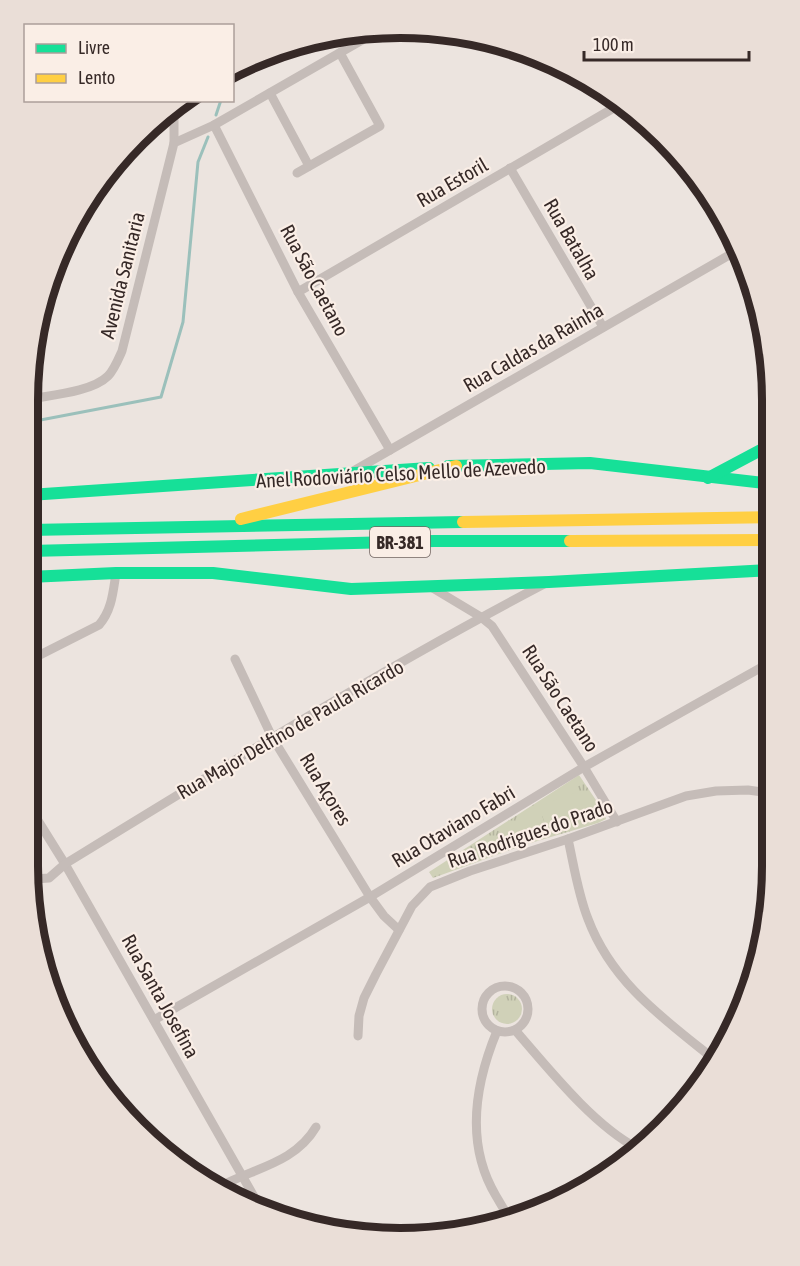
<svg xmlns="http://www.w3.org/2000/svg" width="800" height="1266" font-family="'Asap Condensed',sans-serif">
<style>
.park{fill:url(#park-tufts)}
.garden{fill:#d0d1b8}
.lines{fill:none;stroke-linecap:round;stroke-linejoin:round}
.stream{stroke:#9bc0bb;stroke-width:3}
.street{stroke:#c5bcb8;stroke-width:9}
.fast{stroke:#16e098;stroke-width:12}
.slow{stroke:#ffcf43;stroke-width:12}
.labels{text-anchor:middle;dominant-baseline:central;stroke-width:4.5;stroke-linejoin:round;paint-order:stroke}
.shield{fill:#faeee6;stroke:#716460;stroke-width:1.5}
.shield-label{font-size:18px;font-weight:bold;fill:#362927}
.street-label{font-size:20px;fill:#362927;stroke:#faeee6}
.rim{fill:none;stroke:#362927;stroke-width:8}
</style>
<defs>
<pattern id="park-tufts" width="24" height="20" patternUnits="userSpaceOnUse" patternTransform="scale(1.5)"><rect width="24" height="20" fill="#d0d1b8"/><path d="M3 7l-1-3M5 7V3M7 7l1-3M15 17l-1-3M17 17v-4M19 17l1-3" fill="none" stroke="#b3b39e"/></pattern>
</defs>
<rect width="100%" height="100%" fill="#ece4df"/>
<g class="park">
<path d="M579 775 604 812 606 819 598 823 524 845 433 878 429 872Z"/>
<circle cx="507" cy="1009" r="15"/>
</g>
<path class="garden" d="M577 792 587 820 548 833 539 806Z"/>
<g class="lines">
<g class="stream">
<path d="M232 71 233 70"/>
<path d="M216 115 221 100"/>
<path d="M30 422 161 397 183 322 198 162 208 137"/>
</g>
<g class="street">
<path d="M270 93 309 166"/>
<path d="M174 112V143"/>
<path d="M214 125 298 292 390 450"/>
<path d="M510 168 603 327"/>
<path d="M297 173 380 126 340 53"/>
<path d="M298 292 624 102"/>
<path d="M30 399C51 395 92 392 108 376 114 370 118 360 122 351L174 143 214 125 376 32"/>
<path d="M350 473 738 250"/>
<path d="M431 587 481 617 492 626 584 767 617 822"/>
<path d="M235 659 272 737 370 897 384 916 399 930"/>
<path d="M28 661 99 625C112 610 113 592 116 573"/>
<path d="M27 803 65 864 261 1209"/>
<path d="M568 839C574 866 578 894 588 919 612 983 664 1019 715 1060"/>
<path d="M35 879 49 878 65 864C223 767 380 670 544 584"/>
<circle cx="505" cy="1009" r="23"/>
<path d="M154 1020 370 897 584 767 771 662"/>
<path d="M515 1030C548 1068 593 1125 637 1148"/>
<path d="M497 1031C475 1084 465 1144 496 1196 501 1204 505 1213 512 1220"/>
<path d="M358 1036 359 1016 364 998 376 974 412 906 430 887 470 871 568 839 686 796 716 791 748 790 770 793"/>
<path d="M219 1187C254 1168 295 1163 316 1127"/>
</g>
<g class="fast">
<path d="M448 466 590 463 772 484"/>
<path d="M708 478 772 444"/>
<path d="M29 495 429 468"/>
<path d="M29 530 463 522"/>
<path d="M29 551 434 541H570"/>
<path d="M29 577 116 573H213L351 589 549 582 771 570"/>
</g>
<g class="slow">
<path d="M241 519 456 466"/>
<path d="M463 522 772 517"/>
<path d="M570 541 771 540"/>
</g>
</g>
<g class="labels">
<rect class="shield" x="370" y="527" width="60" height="30" rx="4.5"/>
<g class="shield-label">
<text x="400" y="542">BR-381</text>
</g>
<g class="street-label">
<text transform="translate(452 182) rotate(-30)">Rua Estoril</text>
<text transform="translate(572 239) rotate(60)">Rua Batalha</text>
<text transform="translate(122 275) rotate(-76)">Avenida Sanitaria</text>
<text transform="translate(315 280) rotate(62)">Rua São Caetano</text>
<text transform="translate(533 347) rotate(-30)">Rua Caldas da Rainha</text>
<text transform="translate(401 473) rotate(-3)">Anel Rodoviário Celso Mello de Azevedo</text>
<text transform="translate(561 698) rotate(57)">Rua São Caetano</text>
<text transform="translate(290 729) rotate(-30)">Rua Major Delfino de Paula Ricardo</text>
<text transform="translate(326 789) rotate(59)">Rua Açores</text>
<text transform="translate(453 826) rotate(-31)">Rua Otaviano Fabri</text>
<text transform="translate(530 833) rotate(-19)">Rua Rodrigues do Prado</text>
<text transform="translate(161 996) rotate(61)">Rua Santa Josefina</text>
</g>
</g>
<path d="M0 0H800V1266H0ZM400 38H400A362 362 0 0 1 762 400V866A362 362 0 0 1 400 1228H400A362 362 0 0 1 38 866V400A362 362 0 0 1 400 38Z" fill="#eaded7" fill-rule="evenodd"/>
<path class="rim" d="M400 38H400A362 362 0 0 1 762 400V866A362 362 0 0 1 400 1228H400A362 362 0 0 1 38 866V400A362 362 0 0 1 400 38Z"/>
<rect x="24" y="24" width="210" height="78" fill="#faeee6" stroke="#ac9f9a" stroke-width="1.5"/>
<rect x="36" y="44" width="30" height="9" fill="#16e098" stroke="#ac9f9a" stroke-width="1.5"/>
<text x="78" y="54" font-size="18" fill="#362927">Livre</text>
<rect x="36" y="74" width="30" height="9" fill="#ffcf43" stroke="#ac9f9a" stroke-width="1.5"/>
<text x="78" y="84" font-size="18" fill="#362927">Lento</text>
<path d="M584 51v9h165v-9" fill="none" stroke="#362927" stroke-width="3"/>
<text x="593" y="51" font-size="18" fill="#362927" stroke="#faeee6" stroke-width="4.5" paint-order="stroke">100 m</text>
</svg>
